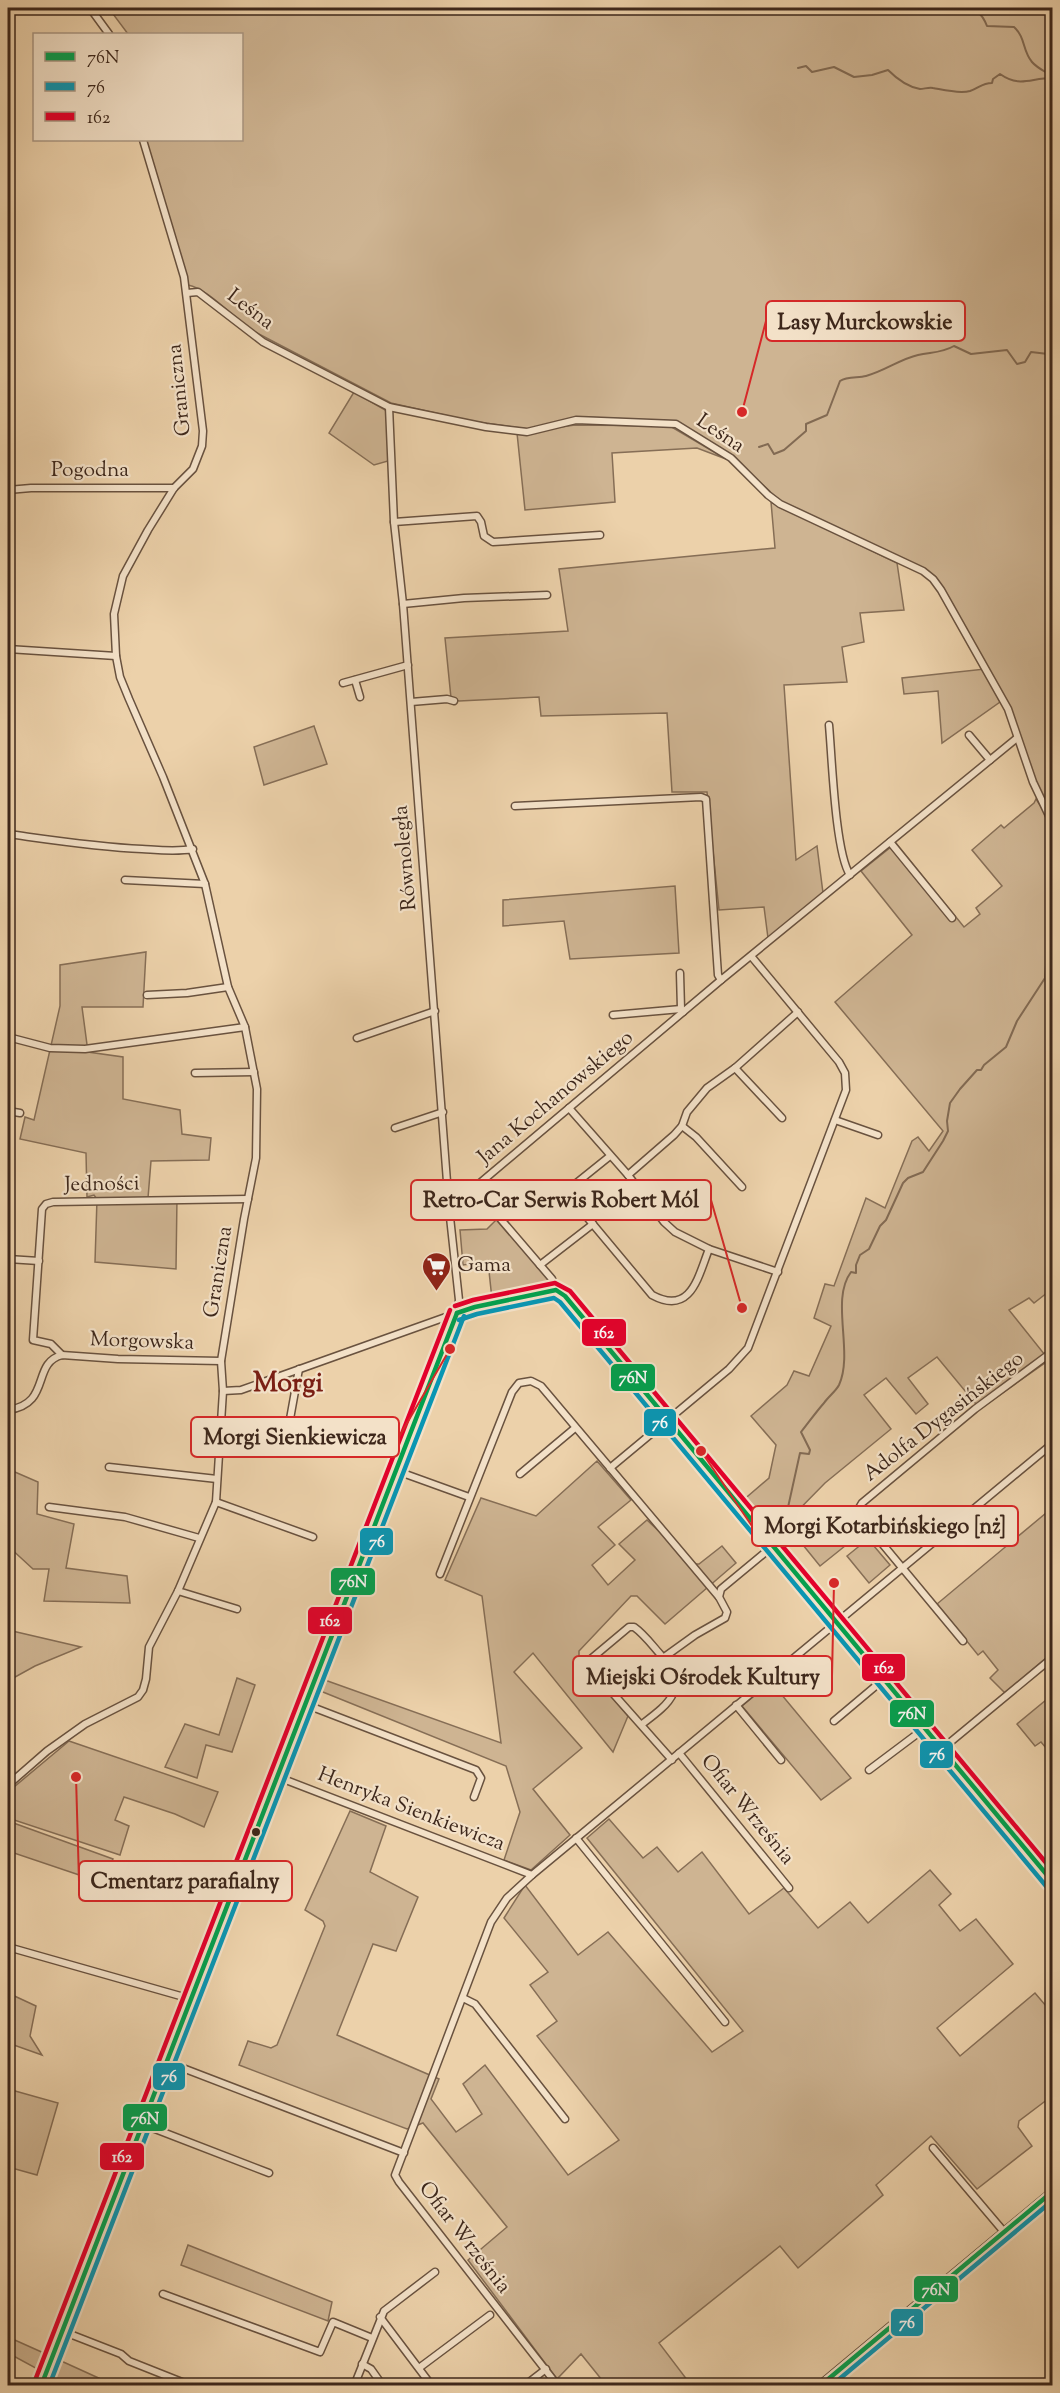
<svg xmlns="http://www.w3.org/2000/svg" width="1060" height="2393" font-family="'Sorts Mill Goudy',serif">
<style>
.green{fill:#ceb492;stroke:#866e56;stroke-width:1.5}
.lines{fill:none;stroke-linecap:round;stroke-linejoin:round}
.stream{stroke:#826a53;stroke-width:2}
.minor-casing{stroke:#69523f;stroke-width:9}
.tertiary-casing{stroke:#69523f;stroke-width:10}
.minor{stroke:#f3e1c8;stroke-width:6}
.tertiary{stroke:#f3e1c8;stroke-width:8}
.bus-1-casing{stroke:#f3e1c8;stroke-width:9}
.bus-2-casing{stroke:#f3e1c8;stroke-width:9}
.bus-3-casing{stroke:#f3e1c8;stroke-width:9}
.bus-1{stroke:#03a04e;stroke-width:4.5}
.bus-2{stroke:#0996b3;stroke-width:4.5}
.bus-3{stroke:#e4002b;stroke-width:4.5}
.bus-dot{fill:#3d271b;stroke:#f3e1c8;stroke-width:2}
.labels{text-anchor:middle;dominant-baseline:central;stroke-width:4.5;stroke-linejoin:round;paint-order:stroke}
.street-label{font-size:21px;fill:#3d271b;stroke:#f3e1c8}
.poi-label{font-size:21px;fill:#3d271b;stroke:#f3e1c8;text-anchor:start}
.district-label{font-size:27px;font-weight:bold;fill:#7a1f14;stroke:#f3e1c8}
.leader{fill:none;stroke:#d62828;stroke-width:2}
.callout-dot{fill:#d62828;stroke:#f3e1c8;stroke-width:2}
.callout{fill:#f3e1c8;stroke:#d62828;stroke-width:2}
.callout-label{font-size:22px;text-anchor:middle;font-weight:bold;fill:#3d271b}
.line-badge{stroke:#f3e1c8;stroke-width:2}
.badge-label{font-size:16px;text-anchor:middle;font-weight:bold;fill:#fff}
</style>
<rect width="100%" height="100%" fill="#ecd1aa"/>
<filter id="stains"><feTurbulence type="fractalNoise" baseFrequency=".00333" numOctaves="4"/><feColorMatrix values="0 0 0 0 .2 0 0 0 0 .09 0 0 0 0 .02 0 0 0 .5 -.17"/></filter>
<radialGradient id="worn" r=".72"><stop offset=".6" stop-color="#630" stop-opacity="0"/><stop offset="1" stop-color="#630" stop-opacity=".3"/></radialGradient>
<g class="green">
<path d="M121 8H1052V816L1036 782 1010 708 935 578 780 501 732 456 675 421 584 417 528 429 471 421 391 403 255 332C235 320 209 289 188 285L145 140H242V34H128L113 14Z"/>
<path d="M354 392 387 411 388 461 374 465 329 433Z"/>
<path d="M575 425 670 426 726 459 697 448 612 453 615 502 525 510 517 433Z"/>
<path d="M771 502 897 563 904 610 860 613 864 642 842 647 847 682 784 685 796 860 817 846 823 893 768 938 764 907 719 910 707 792H672L667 713 541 716 539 697 459 701 451 698 445 638 568 631 559 569 775 548Z"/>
<path d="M985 669 1000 702 942 743 938 691 904 694 902 678Z"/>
<path d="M314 726 327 764 264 785 254 747Z"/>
<path d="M1036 799 1052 823V1289L1034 1303 1029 1298 1009 1310 1049 1360 980 1409 937 1357 908 1378 928 1404 916 1414 886 1378 864 1395 891 1429 825 1483 772 1537 741 1502 769 1478 776 1445 751 1416 787 1385 794 1371 809 1376 831 1326 814 1318 825 1284 834 1286 866 1198 885 1208 912 1141 918 1137 929 1151 943 1131 835 1002 912 935 861 871 896 843 964 927 980 914 976 908 1002 886 972 850 1001 825 1004 828 1034 803Z"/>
<path d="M675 886 679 953 570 959 564 921 503 926V900Z"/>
<path d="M146 952 143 1007H82L88 1052 123 1057V1099L180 1110 182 1134 211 1138 209 1160 151 1161 148 1198 177 1197 176 1269 95 1262 97 1199 94 1195 87 1197 86 1153 20 1139 25 1117 34 1120 60 1006V965Z"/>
<path d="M498 1218 551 1282 549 1288 492 1299 488 1262 463 1265 460 1230 487 1229Z"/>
<path d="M597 1461 631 1500 598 1527 615 1545 592 1565 608 1585 635 1560 619 1544 647 1520 694 1564H699L722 1546 736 1563 665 1624 637 1596H631L579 1651V1657L628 1716 613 1752 533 1653 514 1672 582 1748 533 1789 570 1835 531 1870 504 1860 520 1812 506 1766 318 1690 322 1679 501 1743 482 1596 445 1580 481 1498 536 1516Z"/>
<path d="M8 1469 38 1482 37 1514 74 1524 66 1568 127 1576 130 1603 44 1601 49 1569H33L8 1546Z"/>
<path d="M1052 1508V1653L1005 1693 990 1678 998 1670 983 1651 978 1655 937 1604Z"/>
<path d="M815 1509 845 1546 820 1566 790 1529Z"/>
<path d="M868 1539 890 1565 869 1583 847 1556Z"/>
<path d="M8 1630 81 1647 35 1666 8 1681Z"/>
<path d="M237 1678 255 1685 232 1752 206 1745 197 1778 165 1767 185 1724 219 1735Z"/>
<path d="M771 1682 851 1778 821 1800 742 1706Z"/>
<path d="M1052 1695V1755L1041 1742 1035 1746 1017 1724Z"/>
<path d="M69 1741 218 1792 204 1827 175 1814 124 1797 115 1820 129 1826 120 1855 8 1818V1792Z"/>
<path d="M350 1811 386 1826 370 1872 418 1897 396 1951 373 1944 337 2035 439 2079 431 2099 456 2132 482 2114 463 2084 485 2065 568 2175 619 2140 537 2036 557 2021 530 1985 548 1972 504 1918 525 1885 578 1955 608 1932 712 2052 743 2031 587 1838 609 1819 643 1858 657 1847 678 1872 702 1852 749 1914 784 1888 818 1928 850 1902 868 1923 930 1870 951 1894 939 1905 960 1931 976 1919 1013 1964 937 2028 960 2056 1035 1993 1052 2013V2096L1019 2121 1018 2127 1032 2146 977 2189 931 2136 876 2185 883 2195 798 2268 780 2246 659 2343 691 2385H606L581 2354 557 2379 468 2260 507 2227 423 2123 407 2129 239 2065 248 2041 271 2048 277 2045 325 1926 323 1921 305 1910Z"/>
<path d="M8 1821 113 1859 103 1883 8 1851Z"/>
<path d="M8 1993 36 2006 30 2036 42 2055 8 2043Z"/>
<path d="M8 2089 58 2103 37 2175 8 2167Z"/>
<path d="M188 2245 332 2302 328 2321 181 2265Z"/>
<path d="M8 2337 46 2354 41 2371 8 2353Z"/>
<path d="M59 2360 114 2385H70L49 2376Z"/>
</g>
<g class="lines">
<g class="stream">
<path d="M957 8C974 11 980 8 987 26L1014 27C1026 38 1022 50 1032 62 1037 68 1046 72 1052 76"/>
<path d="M798 68 806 66 812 72 834 67 854 77 872 75 888 70C896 78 908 87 920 89 924 89 929 87 933 88 944 90 959 94 970 91 979 88 982 83 992 83L993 79 1000 74C1020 88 1030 78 1052 78"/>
<path d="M759 447 768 444 774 454 784 450 806 431V424L827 415 840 381C847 376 858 378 866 376 885 371 900 359 918 355 932 352 942 353 954 346L971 354 1007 350 1017 364 1025 362 1031 352 1048 354 1049 360 1052 362"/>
<path d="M776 1537 783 1530 800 1453 809 1454 810 1450 801 1432C809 1422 816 1412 824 1403 828 1397 836 1391 839 1385 854 1352 830 1300 851 1272L856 1273V1265L860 1255 869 1249 880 1226 886 1220 903 1183 908 1178 923 1172 943 1141 948 1131 947 1121 950 1103 960 1089 977 1070H981L984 1065 1006 1047 1017 1021 1045 978 1047 952 1052 930"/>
</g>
<defs>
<g id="minor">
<path d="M90 8 109 34"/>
<path d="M187 293 198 292 263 342 389 407 486 427 527 432 576 420 676 424 731 458 768 495 780 504 923 571 933 579 941 590 1008 709 1033 782 1052 822"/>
<path d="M8 490 31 488H174"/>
<path d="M394 522 477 516 481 522 484 536 493 542 600 535"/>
<path d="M403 604 464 598 547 595"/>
<path d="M8 649 116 656"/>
<path d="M355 680 360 697"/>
<path d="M343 683 408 665"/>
<path d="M411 702 447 699 454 701"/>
<path d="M829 725C832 757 835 852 850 875"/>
<path d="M969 735 990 760"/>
<path d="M515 806 701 797 706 799 718 975 721 980"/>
<path d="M8 834C52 840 97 847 142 849 159 850 176 852 193 849"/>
<path d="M890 842 952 918"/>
<path d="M125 880 205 884"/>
<path d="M680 973 681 1009"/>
<path d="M147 995 187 993 228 987"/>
<path d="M613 1015 681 1009 683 1012"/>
<path d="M8 1037 50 1048 85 1049 245 1027"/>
<path d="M357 1038 435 1011"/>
<path d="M735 1068 782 1118"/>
<path d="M195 1073 254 1072"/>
<path d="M569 1108 628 1175 664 1222 675 1232 709 1249 778 1272"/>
<path d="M8 1111 20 1113"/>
<path d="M835 1120 878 1135"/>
<path d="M682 1126 696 1137 742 1187"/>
<path d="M395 1128 443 1112"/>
<path d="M628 1175 674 1135 682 1126 687 1112 707 1088 735 1068 798 1012"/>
<path d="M474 1188 552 1279 556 1290"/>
<path d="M566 1192 652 1295C691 1316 698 1277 709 1249"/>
<path d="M449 1208 457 1204 474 1188 721 980 1017 738"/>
<path d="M544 1209 610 1156"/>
<path d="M8 1259 39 1261"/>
<path d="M540 1265 593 1224"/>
<path d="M62 1355 51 1344 33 1340 42 1209 46 1204 53 1202 248 1199"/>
<path d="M223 1391 241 1390 457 1313 459 1300 449 1208 403 604 394 522 389 407"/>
<path d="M8 1410C52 1404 31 1363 62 1355L118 1359 221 1361"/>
<path d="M290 1419 299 1369"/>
<path d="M109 1467 217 1479"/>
<path d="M610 1468 729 1369 748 1348 846 1090 845 1073 839 1062 751 956"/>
<path d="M397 1471 469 1497"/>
<path d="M520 1474 575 1428"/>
<path d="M216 1502 313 1537"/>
<path d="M49 1507 125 1517 199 1538"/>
<path d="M440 1574 512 1392 519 1383 531 1381 541 1386 719 1597"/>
<path d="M178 1591 237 1609"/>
<path d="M963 1641 860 1517 859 1508 862 1503 975 1409 1052 1352"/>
<path d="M663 1658 695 1635 725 1618 727 1612 719 1597 721 1589 773 1546"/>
<path d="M307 1705 476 1770 481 1778 474 1797"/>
<path d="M736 1705 781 1760"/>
<path d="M834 1721 884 1679"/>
<path d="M641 1725C670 1703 690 1689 660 1654 652 1645 644 1634 634 1627H629L586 1663 672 1760"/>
<path d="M942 1749 1052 1658"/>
<path d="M679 1753 789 1888"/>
<path d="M869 1770 925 1728"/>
<path d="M278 1777 532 1875"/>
<path d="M8 1785 47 1751 85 1724 138 1697 143 1690 146 1679 149 1647 178 1591 216 1502 223 1391 221 1361 244 1219 256 1158 257 1089 245 1027 228 987 205 884 163 777 129 699 120 677 116 656 114 614 123 576 148 530 174 488 193 469 202 446 203 431 184 277 143 140"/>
<path d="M576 1838 725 2022"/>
<path d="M8 1947 191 1999"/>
<path d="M463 1998 475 2004 565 2119"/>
<path d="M167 2062 404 2153"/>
<path d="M142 2124 269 2173"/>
<path d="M933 2148 1005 2233"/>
<path d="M163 2294 320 2352 333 2322 372 2338"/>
<path d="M380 2317 432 2386"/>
<path d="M62 2331 121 2354 129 2361 192 2386"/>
<path d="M362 2364 371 2369 383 2386"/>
<path d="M419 2368 490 2315"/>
<path d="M354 2386 384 2311 435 2272"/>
<path d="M524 2386 546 2369"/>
<path d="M558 2386 399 2182 395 2175 491 1922 507 1898 532 1875 1052 1444"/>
</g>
<g id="tertiary">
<path d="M41 2386 457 1313 475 1307 556 1290 565 1296 1052 1881"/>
<path d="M819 2386 1052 2192"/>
</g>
</defs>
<use href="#minor" class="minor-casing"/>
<use href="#tertiary" class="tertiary-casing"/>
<use href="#minor" class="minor"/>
<use href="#tertiary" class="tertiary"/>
<defs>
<g id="bus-1">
<path d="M457 1313 475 1307 556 1290 565 1296 1052 1881"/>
<path d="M41 2386 457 1313"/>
<path d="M820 2386 1052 2192"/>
</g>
<g id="bus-2">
<path d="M459 1320 477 1314 554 1298 560 1302 1046 1886"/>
<path d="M49 2386 464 1316"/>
<path d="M831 2386 1052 2201"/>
</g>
<g id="bus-3">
<path d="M455 1306 473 1300 555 1283 570 1291 1052 1870"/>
<path d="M34 2383 450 1310"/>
</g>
</defs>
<use href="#bus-1" class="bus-1-casing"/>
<use href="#bus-2" class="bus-2-casing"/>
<use href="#bus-3" class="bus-3-casing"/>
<use href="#bus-1" class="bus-1"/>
<use href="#bus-2" class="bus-2"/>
<use href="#bus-3" class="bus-3"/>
</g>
<defs>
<symbol id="supermarket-pin" viewBox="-11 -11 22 30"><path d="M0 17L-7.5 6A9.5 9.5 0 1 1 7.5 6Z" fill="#8f2418" stroke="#f3e1c8"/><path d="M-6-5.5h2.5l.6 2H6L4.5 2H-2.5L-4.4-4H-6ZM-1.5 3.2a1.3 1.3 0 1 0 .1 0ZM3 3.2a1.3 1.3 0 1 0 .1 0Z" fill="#fff"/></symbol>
</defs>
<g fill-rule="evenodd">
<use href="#supermarket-pin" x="420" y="1250" width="33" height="45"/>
</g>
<circle class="bus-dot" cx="256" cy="1832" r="5"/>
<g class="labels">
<g class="street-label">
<text transform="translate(250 310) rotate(37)">Leśna</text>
<text transform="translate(180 390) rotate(-96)">Graniczna</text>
<text transform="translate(720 434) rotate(34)">Leśna</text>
<text x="90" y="471">Pogodna</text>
<text transform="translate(406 858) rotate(-95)">Równoległa</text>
<text transform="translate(556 1098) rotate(-40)">Jana Kochanowskiego</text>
<text transform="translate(102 1185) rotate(-1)">Jedności</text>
<text transform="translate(219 1272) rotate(-81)">Graniczna</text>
<text transform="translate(142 1342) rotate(2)">Morgowska</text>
<text transform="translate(944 1417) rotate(-38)">Adolfa Dygasińskiego</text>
<text transform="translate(411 1810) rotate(21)">Henryka Sienkiewicza</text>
<text transform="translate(747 1810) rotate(51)">Ofiar Września</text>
<text transform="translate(464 2238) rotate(52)">Ofiar Września</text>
</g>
<g class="poi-label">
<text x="457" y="1266">Gama</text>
</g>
<g class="district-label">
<text x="288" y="1384">Morgi</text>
</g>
</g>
<path class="leader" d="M742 412L766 321M742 1308L711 1200M450 1349L399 1437M701 1451L752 1526M834 1583L832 1676M76 1777L79 1881"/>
<g class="callout-dot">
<circle cx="742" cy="412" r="6"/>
<circle cx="742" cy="1308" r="6"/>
<circle cx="450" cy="1349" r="6"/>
<circle cx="701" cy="1451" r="6"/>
<circle cx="834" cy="1583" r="6"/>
<circle cx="76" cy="1777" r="6"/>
</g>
<g class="callout">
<rect x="766" y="301" width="199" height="40" rx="6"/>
<rect x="411" y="1180" width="300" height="40" rx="6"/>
<rect x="191" y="1417" width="208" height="40" rx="6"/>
<rect x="752" y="1506" width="266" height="40" rx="6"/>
<rect x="573" y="1656" width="259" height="40" rx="6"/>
<rect x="79" y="1861" width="213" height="40" rx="6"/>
</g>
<g class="callout-label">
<text x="865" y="329">Lasy Murckowskie</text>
<text x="561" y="1207">Retro-Car Serwis Robert Mól</text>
<text x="295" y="1444">Morgi Sienkiewicza</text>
<text x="885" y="1533">Morgi Kotarbińskiego [nż]</text>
<text x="703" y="1684">Miejski Ośrodek Kultury</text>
<text x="185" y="1888">Cmentarz parafialny</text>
</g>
<g class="line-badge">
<rect x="581" y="1318" width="46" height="29" rx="6" fill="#e4002b"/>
<rect x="610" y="1363" width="46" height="29" rx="6" fill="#03a04e"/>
<rect x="643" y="1408" width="34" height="29" rx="6" fill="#0996b3"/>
<rect x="359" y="1527" width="35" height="29" rx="6" fill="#0996b3"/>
<rect x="330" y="1567" width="46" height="29" rx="6" fill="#03a04e"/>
<rect x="307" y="1606" width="46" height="29" rx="6" fill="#e4002b"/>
<rect x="861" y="1653" width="45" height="29" rx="6" fill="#e4002b"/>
<rect x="889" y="1699" width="46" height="29" rx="6" fill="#03a04e"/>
<rect x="919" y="1740" width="35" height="29" rx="6" fill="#0996b3"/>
<rect x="152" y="2062" width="34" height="29" rx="6" fill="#0996b3"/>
<rect x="122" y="2103" width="46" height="29" rx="6" fill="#03a04e"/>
<rect x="99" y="2142" width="46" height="29" rx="6" fill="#e4002b"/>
<rect x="913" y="2275" width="46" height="28" rx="6" fill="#03a04e"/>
<rect x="890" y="2308" width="34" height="29" rx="6" fill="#0996b3"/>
</g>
<g class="badge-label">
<text x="604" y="1338">162</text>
<text x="633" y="1383">76N</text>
<text x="660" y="1428">76</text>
<text x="377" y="1547">76</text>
<text x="353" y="1587">76N</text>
<text x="330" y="1626">162</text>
<text x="884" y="1673">162</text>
<text x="912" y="1719">76N</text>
<text x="937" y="1760">76</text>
<text x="169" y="2082">76</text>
<text x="145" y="2124">76N</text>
<text x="122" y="2162">162</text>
<text x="936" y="2295">76N</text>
<text x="907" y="2328">76</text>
</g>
<rect width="1060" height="2393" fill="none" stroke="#ecd1aa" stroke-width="30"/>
<rect x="9" y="9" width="1042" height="2375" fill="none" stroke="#3d271b" stroke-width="3"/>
<rect x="15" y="15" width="1030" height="2363" fill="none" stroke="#3d271b" stroke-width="1.5"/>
<rect x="33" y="33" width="210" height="108" fill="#f3e1c8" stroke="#aa9783" stroke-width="1.5"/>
<rect x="45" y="52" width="30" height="9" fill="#03a04e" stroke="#aa9783" stroke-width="1.5"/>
<text x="87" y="63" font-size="18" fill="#3d271b">76N</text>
<rect x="45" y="82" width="30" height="9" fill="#0996b3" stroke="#aa9783" stroke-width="1.5"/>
<text x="87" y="93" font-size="18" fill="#3d271b">76</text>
<rect x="45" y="112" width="30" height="9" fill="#e4002b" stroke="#aa9783" stroke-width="1.5"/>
<text x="87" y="123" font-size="18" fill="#3d271b">162</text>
<rect width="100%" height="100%" filter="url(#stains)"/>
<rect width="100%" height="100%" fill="url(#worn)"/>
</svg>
